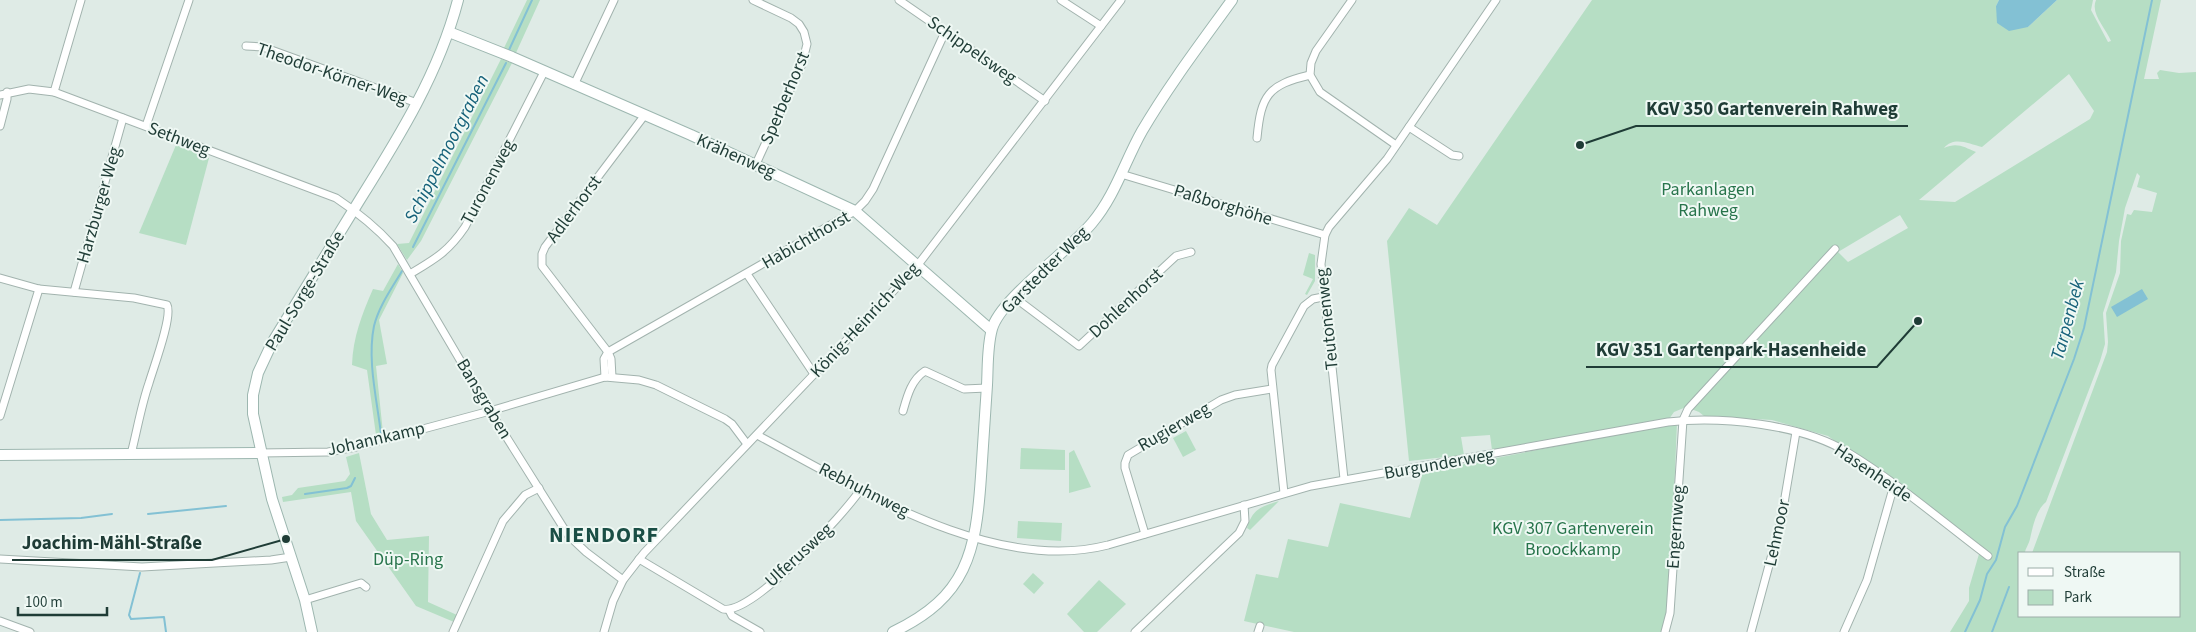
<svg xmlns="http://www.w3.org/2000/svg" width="2196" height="632" font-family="'Source Sans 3',sans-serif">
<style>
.green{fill:#b6dec4;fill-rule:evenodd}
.water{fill:#83c1d4}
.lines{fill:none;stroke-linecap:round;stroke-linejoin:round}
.stream{stroke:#83c1d4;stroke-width:2}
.street-casing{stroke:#a2b3ae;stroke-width:9}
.secondary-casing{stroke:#9db7b0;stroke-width:12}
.street{stroke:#fff;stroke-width:7}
.secondary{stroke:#fff;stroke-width:10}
.labels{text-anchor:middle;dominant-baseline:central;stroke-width:4;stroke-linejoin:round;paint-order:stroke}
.street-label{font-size:18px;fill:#1f3c36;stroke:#eff8f4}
.park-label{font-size:18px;fill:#27744b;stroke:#eff8f4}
.water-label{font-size:19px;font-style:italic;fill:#17627a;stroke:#eff8f4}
.district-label{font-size:22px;font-weight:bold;letter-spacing:1px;fill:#1a4e45;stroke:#eff8f4}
.leader{fill:none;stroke:#1f3c36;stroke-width:2}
.callout-dot{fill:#1f3c36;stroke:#eff8f4;stroke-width:2}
.callout-label{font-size:19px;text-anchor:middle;font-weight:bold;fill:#1f3c36;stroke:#eff8f4;stroke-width:4;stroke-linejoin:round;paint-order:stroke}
</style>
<rect width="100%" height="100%" fill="#dfebe6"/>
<g class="green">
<path d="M527 0H540L515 55 503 50Z"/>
<path d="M1592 0H1999L1996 6 2028 27 2057 0H2093L2091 10 2108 42 2111 41C2106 28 2090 14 2096 0H2161L2144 79H2159L2157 73 2160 70 2179 73 2196 72V632H1950L1969 601V588L1979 554 1984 552 1828 436 1772 420 1704 416 1699 412 1686 407 1674 412 1669 419 1492 450 1490 435 1461 437 1464 455 1409 461 1387 241 1409 208 1437 225ZM2069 74 2094 111 2090 119 1955 202 1919 200 1976 152C1964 147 1957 142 1944 148 1954 136 1969 144 1982 147ZM2137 173 2140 176 2137 187 2157 193 2152 212 2134 210 2131 215 2127 214 2121 241 2120 273 2106 313 2108 342 2107 352 2032 553H2180V616H2020V553H2025C2025 549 2029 544 2030 539 2033 526 2036 510 2046 502L2100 361 2105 344 2103 313 2116 272 2119 241 2125 208ZM1900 215 1908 228 1848 262 1838 252Z"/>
<path d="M501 59 512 63 421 241 407 260 397 244 409 243Z"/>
<path d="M176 145 209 158 186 245 139 233Z"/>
<path d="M1309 253 1315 255V281L1307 295 1305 294 1313 279 1303 275Z"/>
<path d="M398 264 403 273 379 320 387 364 376 366 383 433 376 435 367 370 352 365C353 337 362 314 373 289L383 291Z"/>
<path d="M1677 423 1669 614 1661 632H1294L1244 621 1256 574 1278 578 1288 539 1328 547 1340 503 1410 518 1423 472Z"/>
<path d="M1186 431 1196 450 1183 457 1173 438Z"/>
<path d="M1021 448 1065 450V470L1020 469Z"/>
<path d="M1074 450 1091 487 1069 493V453Z"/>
<path d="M359 453 371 514 387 540 429 536 428 602 457 615 454 622 416 606 356 521 351 492 283 502 282 497 292 495 298 488 345 481 350 474 346 457Z"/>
<path d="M1279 501 1250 530 1247 528C1253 508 1261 507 1279 501Z"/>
<path d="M1018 521 1062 523 1061 541 1017 538Z"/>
<path d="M1033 573 1044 583 1034 594 1023 584Z"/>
<path d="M1099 580 1126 604 1097 632H1084L1067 614Z"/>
</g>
<g class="water">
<path d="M1999 0H2057L2028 27 2009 31 1997 23 1996 6Z"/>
<path d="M2142 289 2148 299 2117 317 2111 307Z"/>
</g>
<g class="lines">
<g class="stream">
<path d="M509 50 532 0"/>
<path d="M413 247 506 63"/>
<path d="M381 434C377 400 367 360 374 326 379 306 392 288 402 271"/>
<path d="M305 494 347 488 351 486 355 478"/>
<path d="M148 514 226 506"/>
<path d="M0 520 81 518 112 514"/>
<path d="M140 573 129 615 131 619 164 617 166 632"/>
<path d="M1965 632 1980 600 1987 574 1996 560 2005 527 2017 506 2074 359 2084 328 2152 0"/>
<path d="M1992 632 2009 587"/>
</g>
<defs>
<g id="street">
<path d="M753 0 791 18 799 24 804 32 807 44 802 64 756 164"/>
<path d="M899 0 1045 101"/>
<path d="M1061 0 1101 26"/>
<path d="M1352 0 1316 51 1311 63 1310 75 1320 92 1396 145"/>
<path d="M246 46 263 47 417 103"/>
<path d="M574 85 614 0"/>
<path d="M54 92 81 0"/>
<path d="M0 95 29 89 54 92 336 198C357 212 376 227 393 246L490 411 568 535 586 552 623 580"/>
<path d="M0 126 7 99V92"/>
<path d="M146 126 189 0"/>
<path d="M1409 127 1452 155 1459 156"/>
<path d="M1257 138C1261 95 1268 85 1310 75"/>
<path d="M1121 174 1325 235"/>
<path d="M410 274C435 259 448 252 465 227L544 72"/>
<path d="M747 274 814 374"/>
<path d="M0 278 39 289 134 298 167 305C173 316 153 369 149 383 141 406 137 431 131 454"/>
<path d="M74 292 123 118"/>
<path d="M1014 297 1079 346 1176 256 1191 252"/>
<path d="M608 352 855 211 865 201 873 189 945 32"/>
<path d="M605 377 604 359 608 352"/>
<path d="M612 377 611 359 608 352 542 266V254L545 247 644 116"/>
<path d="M903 411C907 397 911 380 925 371L964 389 987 388"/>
<path d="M0 416 39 289"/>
<path d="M757 435C856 487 992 575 1108 545L1311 486 1668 422C1721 416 1801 424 1847 452 1895 481 1943 522 1988 556"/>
<path d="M260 453 328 452 356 447 490 411 605 377 639 380 656 385 725 419 732 424 747 444"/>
<path d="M1344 479 1321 264 1325 235 1329 227 1387 159 1496 0"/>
<path d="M1284 493 1271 370 1272 365 1304 306 1313 299 1323 297"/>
<path d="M1145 534 1125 468V463L1128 455 1221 400 1235 395 1272 389"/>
<path d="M0 559 142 567 271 560 291 557"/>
<path d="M639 559 723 609C752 616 844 514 861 489"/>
<path d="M305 600 361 583 366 587"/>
<path d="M729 610 732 616 760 632"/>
<path d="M0 621 30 632"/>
<path d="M453 632 503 521 525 495 539 488"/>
<path d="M604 632 613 601 623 580 644 553 917 266 1121 0"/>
<path d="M1135 632 1239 533 1245 521 1244 505"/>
<path d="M1258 632 1260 626"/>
<path d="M1665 632 1670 613 1683 420 1688 409 1835 249"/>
<path d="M1751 632 1781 521 1796 432"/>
<path d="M1844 632 1867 580 1894 485"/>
</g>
<g id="secondary">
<path d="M449 32 512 57 691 135 855 211 991 330"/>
<path d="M0 455 260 453"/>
<path d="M312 632 305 600 272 499 253 414V395L258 373 272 343C301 296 330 248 359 201 399 137 439 73 458 0"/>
<path d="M893 632C967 597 976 552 981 476 983 446 985 416 987 385 988 367 987 347 992 329 1000 299 1069 251 1092 223 1115 196 1125 161 1142 131 1169 85 1201 43 1232 0"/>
</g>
</defs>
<use href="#street" class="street-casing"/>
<use href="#secondary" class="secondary-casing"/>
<use href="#street" class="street"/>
<use href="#secondary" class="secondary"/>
</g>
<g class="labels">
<g class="street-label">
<text transform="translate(972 50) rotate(35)">Schippelsweg</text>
<text transform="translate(332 74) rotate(19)">Theodor-Körner-Weg</text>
<text transform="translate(785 98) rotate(-67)">Sperberhorst</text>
<text transform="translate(179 139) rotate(21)">Sethweg</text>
<text transform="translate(736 156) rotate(24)">Krähenweg</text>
<text transform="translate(488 182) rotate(-62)">Turonenweg</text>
<text transform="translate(99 205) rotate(-74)">Harzburger Weg</text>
<text transform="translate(1223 205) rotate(17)">Paßborghöhe</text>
<text transform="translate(574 209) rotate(-53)">Adlerhorst</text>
<text transform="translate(806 240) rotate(-30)">Habichthorst</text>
<text transform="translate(1045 270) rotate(-45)">Garstedter Weg</text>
<text transform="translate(305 291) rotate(-59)">Paul-Sorge-Straße</text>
<text transform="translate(1126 303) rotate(-43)">Dohlenhorst</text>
<text transform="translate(1327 319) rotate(-96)">Teutonenweg</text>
<text transform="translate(865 320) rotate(-47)">König-Heinrich-Weg</text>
<text transform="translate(484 399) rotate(59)">Bansgraben</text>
<text transform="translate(1174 427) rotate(-30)">Rugierweg</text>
<text transform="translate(376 439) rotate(-13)">Johannkamp</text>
<text transform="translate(1439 464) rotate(-10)">Burgunderweg</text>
<text transform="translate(1873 473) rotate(34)">Hasenheide</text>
<text transform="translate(864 490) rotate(27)">Rebhuhnweg</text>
<text transform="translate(1676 527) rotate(-86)">Engernweg</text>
<text transform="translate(1777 533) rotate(-78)">Lehmoor</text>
<text transform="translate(799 555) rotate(-43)">Ulferusweg</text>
</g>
<g class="park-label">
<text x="1708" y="189">Parkanlagen<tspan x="1708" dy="21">Rahweg</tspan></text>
<text x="1573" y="528">KGV 307 Gartenverein<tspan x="1573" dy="21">Broockkamp</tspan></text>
<text x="408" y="559">Düp-Ring</text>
</g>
<g class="water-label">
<text transform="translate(447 149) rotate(-63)">Schippelmoorgraben</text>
<text transform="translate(2068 320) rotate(-75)">Tarpenbek</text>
</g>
<g class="district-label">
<text x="604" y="535">NIENDORF</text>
</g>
</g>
<path class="leader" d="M1580 145L1636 126H1908M1918 321L1877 367H1586M286 539L212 560H12"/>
<g class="callout-dot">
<circle cx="1580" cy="145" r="5"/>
<circle cx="1918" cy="321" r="5"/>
<circle cx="286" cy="539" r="5"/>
</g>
<g class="callout-label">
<text x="1772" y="115">KGV 350 Gartenverein Rahweg</text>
<text x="1731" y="356">KGV 351 Gartenpark-Hasenheide</text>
<text x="112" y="549">Joachim-Mähl-Straße</text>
</g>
<rect x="2018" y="552" width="162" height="65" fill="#eff8f4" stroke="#9cada8"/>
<rect x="2028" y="568" width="25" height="8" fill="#ffffff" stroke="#9cada8"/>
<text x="2064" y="577" font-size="15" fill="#1f3c36">Straße</text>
<rect x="2028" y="590" width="25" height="15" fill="#b6dec4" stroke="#9cada8"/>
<text x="2064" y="602" font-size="15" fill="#1f3c36">Park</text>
<path d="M18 607v8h89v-8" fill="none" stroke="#1f3c36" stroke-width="2.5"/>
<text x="25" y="607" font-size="15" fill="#1f3c36" stroke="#eff8f4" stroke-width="4" paint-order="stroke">100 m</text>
</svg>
